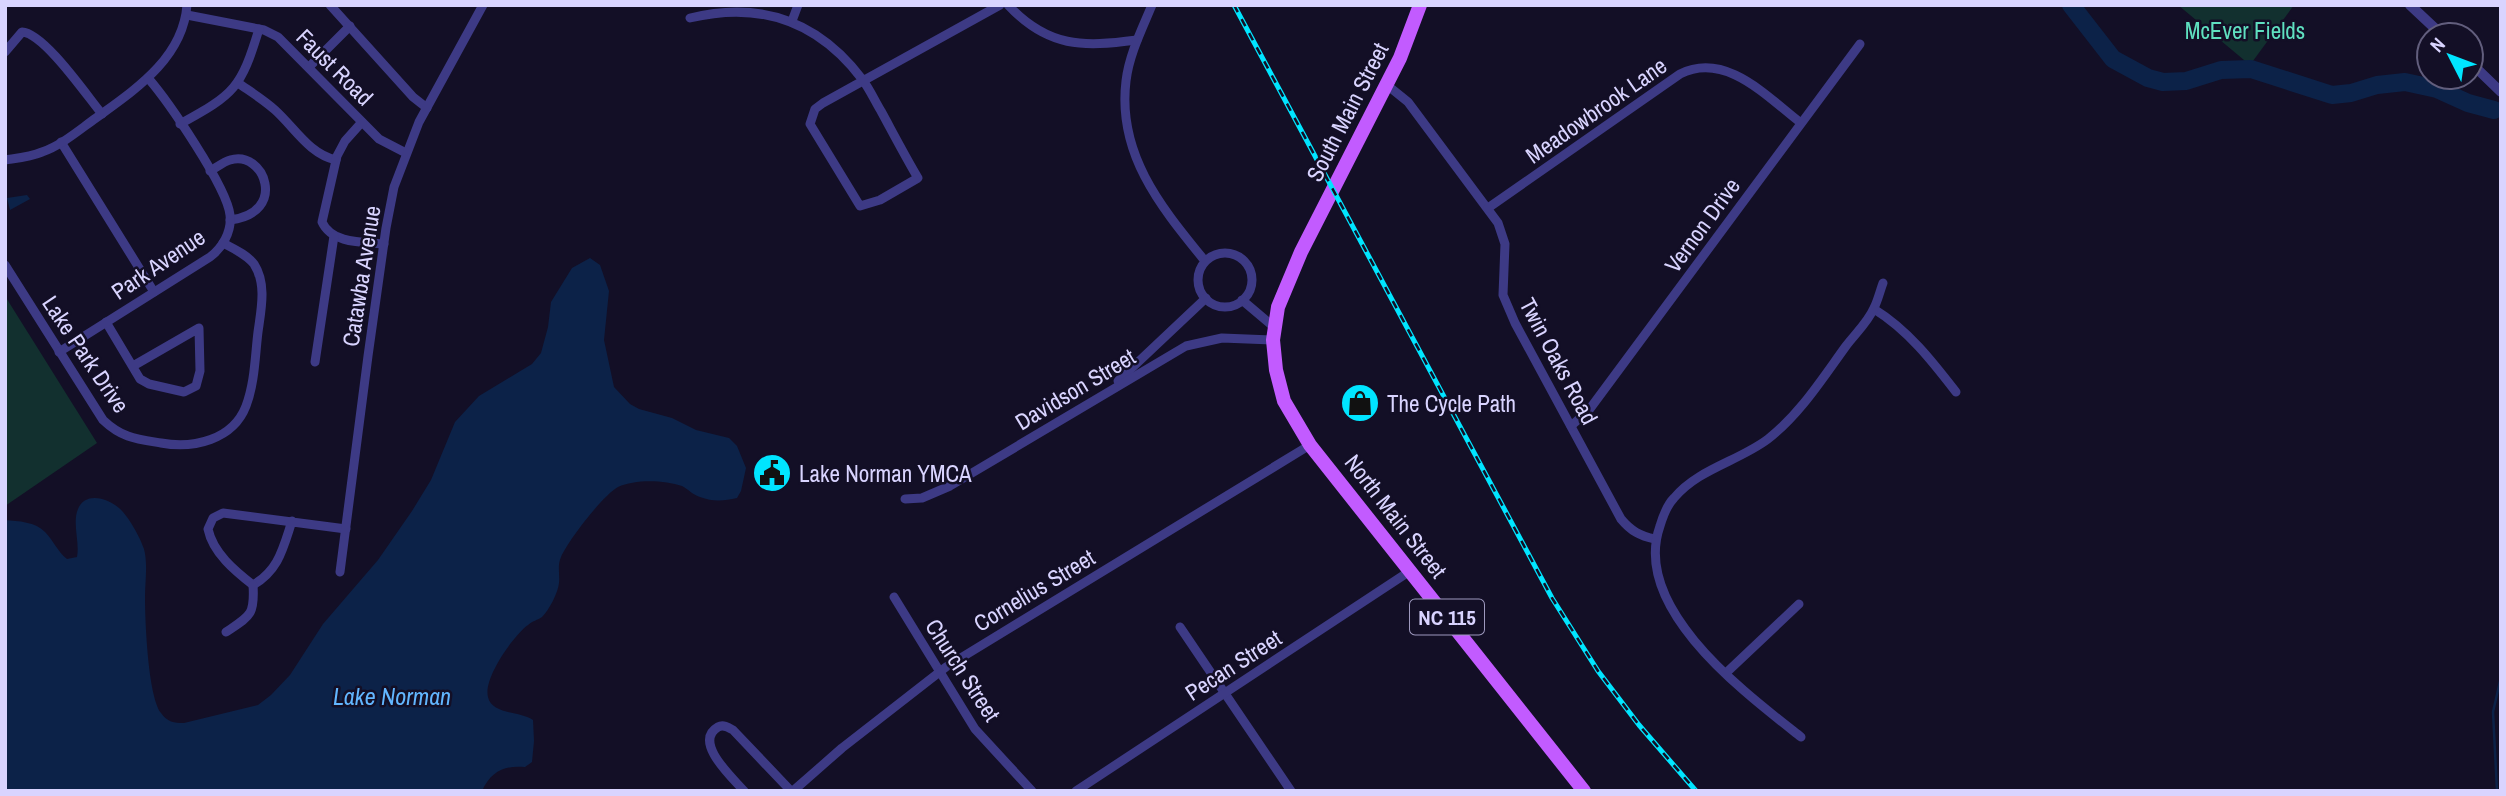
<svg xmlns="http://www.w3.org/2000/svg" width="2506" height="796" font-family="'Archivo Narrow',sans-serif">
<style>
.green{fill:#12302f}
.water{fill:#0c2248}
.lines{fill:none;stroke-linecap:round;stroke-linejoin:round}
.stream{stroke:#0c2248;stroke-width:2.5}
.river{stroke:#0c2248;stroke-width:18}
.minor{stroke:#3d3a85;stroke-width:9}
.tertiary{stroke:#3d3a85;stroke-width:10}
.primary{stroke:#c25bff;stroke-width:14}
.rail-casing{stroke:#00e5ff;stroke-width:5}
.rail{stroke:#130f26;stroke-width:2.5;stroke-dasharray:8;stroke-linecap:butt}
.labels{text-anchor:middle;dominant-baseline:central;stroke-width:5;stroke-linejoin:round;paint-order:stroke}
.shield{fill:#130f26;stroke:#9e99be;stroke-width:2}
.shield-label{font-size:21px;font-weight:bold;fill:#d9d4ff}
.park-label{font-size:23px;fill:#5fe0c0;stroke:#130f26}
.street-label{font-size:23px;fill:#d9d4ff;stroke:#130f26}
.poi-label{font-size:23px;fill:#d9d4ff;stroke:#130f26;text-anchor:start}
.water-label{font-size:24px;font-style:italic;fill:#62b6ff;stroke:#130f26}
</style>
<rect width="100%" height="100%" fill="#130f26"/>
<g class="green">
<path d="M2178 5H2294L2250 65Z"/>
<path d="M5 296 97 443 5 506Z"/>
</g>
<g class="water">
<path d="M27 195 30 199 10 210 7 198Z"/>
<path d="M590 258 600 265 609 291 604 340 614 387 630 404 639 409 672 418 696 430 729 438 737 446 746 468 741 491 737 498C724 501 713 502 700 497 693 495 688 489 682 486 664 480 635 479 618 487 603 495 568 541 561 557 557 566 560 574 559 583 558 593 549 610 542 617 538 620 532 621 528 625 514 635 483 678 488 697 492 715 521 711 533 720L534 741 532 762 525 767C505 765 491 771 482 791H5V520C18 521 36 522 45 532 54 541 57 551 67 559L77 557C80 542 72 523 78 509 85 491 108 498 119 508 129 517 140 537 144 549 148 564 145 582 145 597 145 620 148 696 161 713 167 722 174 723 184 723L258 705 271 695 290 675 323 624 378 560 412 511 431 480 455 422 479 396 532 364 541 353 548 327 551 302 572 268Z"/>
</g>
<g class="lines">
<path class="stream" d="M2497 791 2493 712 2501 677"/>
<path class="river" d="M2071 5 2113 59 2148 78 2163 82 2186 81 2221 70 2251 69 2332 95 2351 93 2377 85 2405 82 2437 89 2468 103 2494 110"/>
<g class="minor">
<path d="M330 5 413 97 427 108"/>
<path d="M1008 5C1048 48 1083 47 1137 40"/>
<path d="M1152 5C1142 29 1129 55 1126 81 1117 155 1162 208 1205 261"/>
<path d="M187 15 264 30 278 37 379 139 406 153"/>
<path d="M690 18C760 1 818 21 862 79 869 88 875 101 881 111 893 133 905 156 918 178L880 200 860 206 810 124 815 109 823 103 1000 5"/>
<path d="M792 21 798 5"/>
<path d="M5 52 22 32C44 33 87 96 102 114"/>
<path d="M309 67 350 26"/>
<path d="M238 83C251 92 264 100 275 110 295 128 309 154 336 160"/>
<path d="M1387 85 1408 102 1498 223 1505 244 1503 295 1515 323 1621 519C1631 531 1640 536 1655 539"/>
<path d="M362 122 345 141 337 156 322 222C332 244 363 242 384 244"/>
<path d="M180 124C235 94 241 88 259 29"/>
<path d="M61 142 154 292"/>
<path d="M5 160C18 158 30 157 42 152 62 145 79 130 96 118 136 89 183 58 187 5"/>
<path d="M210 171C216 168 223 162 230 160 264 149 289 213 230 220"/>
<path d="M1488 208 1680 74C1726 51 1767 97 1801 123"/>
<circle cx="1225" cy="280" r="27"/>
<path d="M5 265 103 420C122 438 136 439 161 443 193 449 233 440 246 406 255 382 255 356 258 332 261 310 267 284 254 264 246 254 234 249 223 243"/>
<path d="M1242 300 1274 327"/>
<path d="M1874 309C1908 330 1932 361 1956 392"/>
<path d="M106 322 140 379 149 384 184 392 196 386 200 371 199 328 133 366"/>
<path d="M59 352 210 257C222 248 232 232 230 215 227 187 168 101 148 78"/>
<path d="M315 362 334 236"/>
<path d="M1118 381 1206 298"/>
<path d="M1571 426 1589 410 1860 44"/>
<path d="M905 499 922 498 950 486 1186 346 1222 338 1273 340"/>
<path d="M292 521C283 548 279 570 253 585 235 571 213 553 208 529L213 518 223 513 346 529"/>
<path d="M340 572 368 356 386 228 394 187 419 122 483 5"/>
<path d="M894 597 975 729 1032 791"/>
<path d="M1180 627 1291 791"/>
<path d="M226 632C250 616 255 615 253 585"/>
<path d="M1726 673 1799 604"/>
<path d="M1801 737C1744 692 1631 608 1660 526 1663 516 1667 505 1674 498 1698 469 1739 461 1768 439 1800 414 1822 379 1846 346 1855 334 1868 322 1874 308 1878 300 1880 291 1883 283"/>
<path d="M744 791C734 779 692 742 718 727 723 724 728 727 733 730L791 791"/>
<path d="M793 791 842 748 946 667 1310 445"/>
<path d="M1076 791 1410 571"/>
</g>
<g class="tertiary">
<path d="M2410 5 2442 35"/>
<path d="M2471 63 2501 92"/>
</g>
<path class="primary" d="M1420 5 1400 58 1301 252 1278 307 1273 340 1276 370 1284 401 1310 445 1584 791"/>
<defs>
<path id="rail" d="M1234 5 1552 598 1598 671 1639 725 1696 791"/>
</defs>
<use href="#rail" class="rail-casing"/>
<use href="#rail" class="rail"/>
</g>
<defs>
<symbol id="shop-disc" viewBox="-11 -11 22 22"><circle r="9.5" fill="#00e5ff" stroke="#130f26"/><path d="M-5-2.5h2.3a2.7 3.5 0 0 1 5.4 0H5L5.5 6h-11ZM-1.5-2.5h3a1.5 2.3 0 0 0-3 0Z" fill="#111"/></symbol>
<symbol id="civic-disc" viewBox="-11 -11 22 22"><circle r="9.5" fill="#00e5ff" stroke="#130f26"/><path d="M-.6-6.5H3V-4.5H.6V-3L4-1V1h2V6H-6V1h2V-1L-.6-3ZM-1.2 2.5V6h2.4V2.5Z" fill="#111"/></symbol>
</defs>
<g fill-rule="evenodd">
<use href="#shop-disc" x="1338" y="381" width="44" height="44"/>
<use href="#civic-disc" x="750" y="451" width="44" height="44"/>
</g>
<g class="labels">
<rect class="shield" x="1410" y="599.5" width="74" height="35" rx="5"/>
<g class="shield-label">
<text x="1447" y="617">NC 115</text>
</g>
<g class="park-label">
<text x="2245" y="30">McEver Fields</text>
</g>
<g class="street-label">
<text transform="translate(335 67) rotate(45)">Faust Road</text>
<text transform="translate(1596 110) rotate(-35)">Meadowbrook Lane</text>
<text transform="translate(1347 112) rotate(-63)">South Main Street</text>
<text transform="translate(1702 225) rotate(-54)">Vernon Drive</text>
<text transform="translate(158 264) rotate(-34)">Park Avenue</text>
<text transform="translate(361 276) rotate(-81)">Catawba Avenue</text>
<text transform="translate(86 354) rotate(56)">Lake Park Drive</text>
<text transform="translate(1559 361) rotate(62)">Twin Oaks Road</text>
<text transform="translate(1075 389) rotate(-31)">Davidson Street</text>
<text transform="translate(1396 516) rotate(52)">North Main Street</text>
<text transform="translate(1034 590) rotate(-31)">Cornelius Street</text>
<text transform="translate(1233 665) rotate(-33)">Pecan Street</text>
<text transform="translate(963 670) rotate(57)">Church Street</text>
</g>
<g class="poi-label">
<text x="1387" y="403">The Cycle Path</text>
<text x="799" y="473">Lake Norman YMCA</text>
</g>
<g class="water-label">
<text x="392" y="696">Lake Norman</text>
</g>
</g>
<rect width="2506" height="796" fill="none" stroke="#d9d4ff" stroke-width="14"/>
<g transform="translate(2450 56) rotate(312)"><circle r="33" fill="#130f26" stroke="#625e7d" stroke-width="2"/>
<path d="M0-5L12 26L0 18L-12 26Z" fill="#00e5ff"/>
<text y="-10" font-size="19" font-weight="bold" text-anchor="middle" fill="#d9d4ff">N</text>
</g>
</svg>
